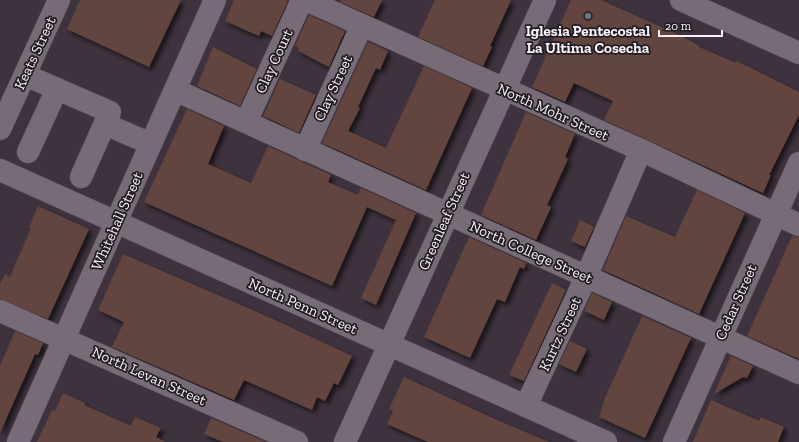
<svg xmlns="http://www.w3.org/2000/svg" width="799" height="442" font-family="'Zilla Slab',serif">
<style>
.building{fill:#63443f;filter:url(#shadow)}
.lines{fill:none;stroke-linecap:round;stroke-linejoin:round}
.minor-casing{stroke:#5b515b;stroke-width:23}
.minor{stroke:#786b78;stroke-width:22}
.worship-dot{fill:#6b7280;stroke:#211c21;stroke-width:1.5}
.labels{text-anchor:middle;dominant-baseline:central;stroke-width:3.5;stroke-linejoin:round;paint-order:stroke}
.poi-label{font-size:15px;font-weight:bold;fill:#f9f1f9;stroke:#211c21}
.street-label{font-size:15px;fill:#f9f1f9;stroke:#211c21}
</style>
<defs>
<filter id="shadow"><feDropShadow dx="3.5" dy="3.5" stdDeviation="2" flood-color="#0009"/></filter>
</defs>
<rect width="100%" height="100%" fill="#3d323d"/>
<g class="building">
<path d="M80 0H181L149 67 67 29Z"/>
<path d="M234 0H284L288 1 272 36 261 31 259 36 225 21Z"/>
<path d="M341 0H382L374 17 340 2Z"/>
<path d="M435 0H511L490 46 492 47 483 66 418 37Z"/>
<path d="M571 0H601L679 35 700 46 699 47 736 63 737 61 799 92V115L769 175H771L763 193 604 120 613 101 574 83 565 102 532 87Z"/>
<path d="M309 15 345 31 329 67 298 51 299 48 295 46Z"/>
<path d="M368 42 388 51 380 70 376 68 358 107 360 108 348 131 386 148 424 66 472 88 426 190 322 143Z"/>
<path d="M213 47 257 69 240 106 197 86Z"/>
<path d="M280 79 316 95 299 133 263 116Z"/>
<path d="M187 109 224 126 208 164 251 183 268 146 331 175 328 182 358 195 361 188 416 213 376 305 361 298 396 220 367 207 332 286 144 202Z"/>
<path d="M526 112 575 134 565 157 568 159 547 205 551 207 536 240 481 215Z"/>
<path d="M697 190 745 213 699 314 603 270 626 216 675 237Z"/>
<path d="M38 206 89 229 48 319 0 299V284L5 274 10 277 31 228 29 227Z"/>
<path d="M580 220 594 227 585 247 571 241Z"/>
<path d="M792 236 799 237V359L747 336Z"/>
<path d="M469 237 526 263 524 269 520 267 505 302 497 299 470 358 424 337Z"/>
<path d="M123 254 273 319 352 356 338 385 334 383 325 401 317 397 312 410 244 380 234 400 112 347 124 322 98 310Z"/>
<path d="M552 283 566 290 524 381 509 375Z"/>
<path d="M592 293 612 302 604 320 584 311Z"/>
<path d="M642 316 691 338 645 438 599 417 605 398Z"/>
<path d="M15 331 43 343 38 355 35 354 0 433V366Z"/>
<path d="M570 341 587 349 576 372 559 364Z"/>
<path d="M731 356 753 366 747 378 743 377 714 394Z"/>
<path d="M404 377 497 420 549 442H428L407 433 387 424 393 411 389 409Z"/>
<path d="M63 393 85 403 84 405 131 426 135 417 161 428 156 437 166 442H37L52 410 55 411Z"/>
<path d="M711 400 759 421 761 417 784 427 778 442H693Z"/>
<path d="M211 418 266 442H223L204 434Z"/>
</g>
<g class="lines">
<defs>
<g id="minor">
<path d="M306 0 641 150 799 225"/>
<path d="M681 0 799 53"/>
<path d="M25 75 110 112 81 177"/>
<path d="M175 90 799 373"/>
<path d="M246 122 302 0"/>
<path d="M105 124 151 144"/>
<path d="M0 129 59 0"/>
<path d="M305 150 362 25"/>
<path d="M28 152 57 89"/>
<path d="M0 170 606 442"/>
<path d="M0 311 297 442"/>
<path d="M526 406 586 277 641 150"/>
<path d="M18 442 215 0"/>
<path d="M345 442 545 0"/>
<path d="M674 442 799 163"/>
</g>
</defs>
<use href="#minor" class="minor-casing"/>
<use href="#minor" class="minor"/>
</g>
<circle class="worship-dot" cx="588" cy="16" r="4"/>
<g class="labels">
<g class="poi-label">
<text x="588" y="31">Iglesia Pentecostal<tspan x="588" dy="17">La Ultima Cosecha</tspan></text>
</g>
<g class="street-label">
<text transform="translate(35 53) rotate(-65)">Keats Street</text>
<text transform="translate(274 61) rotate(-65)">Clay Court</text>
<text transform="translate(333 88) rotate(-65)">Clay Street</text>
<text transform="translate(553 112) rotate(24)">North Mohr Street</text>
<text transform="translate(117 221) rotate(-66)">Whitehall Street</text>
<text transform="translate(444 221) rotate(-66)">Greenleaf Street</text>
<text transform="translate(531 252) rotate(24)">North College Street</text>
<text transform="translate(736 302) rotate(-66)">Cedar Street</text>
<text transform="translate(303 306) rotate(24)">North Penn Street</text>
<text transform="translate(560 334) rotate(-65)">Kurtz Street</text>
<text transform="translate(149 376) rotate(24)">North Levan Street</text>
</g>
</g>
<path d="M659 30v6h63v-6" fill="none" stroke="#f9f1f9" stroke-width="2"/>
<text x="665" y="30" font-size="12" fill="#f9f1f9" stroke="#211c21" stroke-width="3" paint-order="stroke">20 m</text>
</svg>
